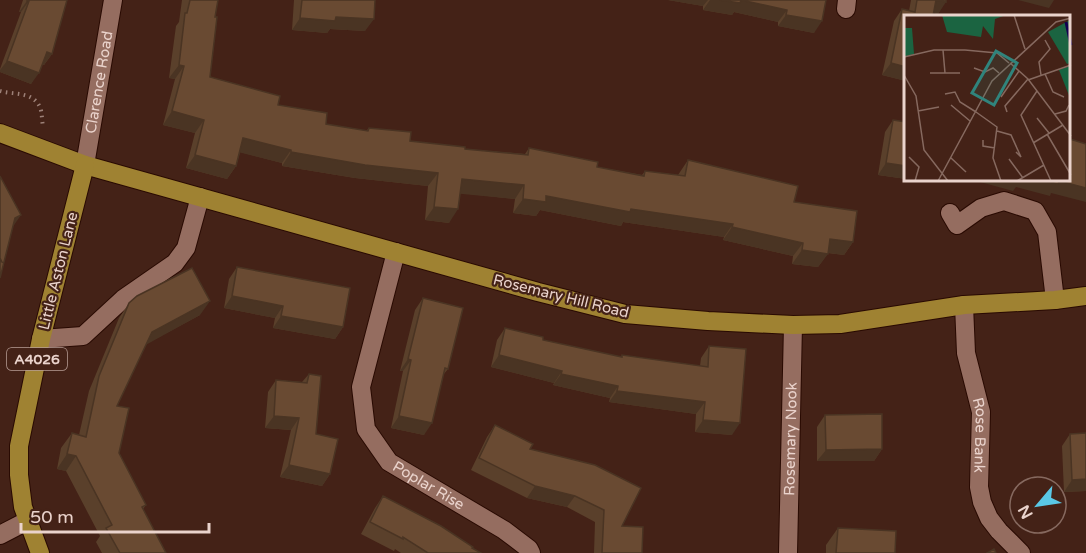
<svg xmlns="http://www.w3.org/2000/svg" width="1086" height="553" font-family="'Varela Round',sans-serif">
<style>
.lines{fill:none;stroke-linecap:round;stroke-linejoin:round}
.minor-casing{stroke:#290a02;stroke-width:20}
.major-casing{stroke:#290a02;stroke-width:20}
.path{stroke:#9d8178;stroke-width:4;stroke-dasharray:1.5 4.5;stroke-linecap:butt}
.minor{stroke:#956d60;stroke-width:18}
.major{stroke:#9f8232;stroke-width:18}
.wall{fill:#5a402b}
.shaded-wall{fill:#4a3423}
.building{fill:#694a32;stroke:#4a3423;stroke-width:1.5}
.labels{text-anchor:middle;dominant-baseline:central;stroke-width:4.5;stroke-linejoin:round;paint-order:stroke}
.shield{fill:#442217;stroke:#b89e96;stroke-width:1.5}
.shield-label{font-size:14px;font-weight:bold;fill:#ead3cc}
.street-label{font-size:15px;fill:#ead3cc;stroke:#442217}
.inset-river{fill:none;stroke:#130050;stroke-width:3}
.inset-road{fill:none;stroke:#86695f;stroke-width:1.5}
.view{fill:#30847c;fill-opacity:0.15;stroke:#30847c;stroke-width:3}
.inset-edge{fill:none;stroke:#ead3cc;stroke-width:3}
</style>
<rect width="100%" height="100%" fill="#442217"/>
<g class="lines">
<defs>
<g id="minor">
<path d="M846 9 847 0"/>
<path id="s1" d="M85 165 113 0"/>
<path d="M950 213 957 225 981 208 1004 201 1035 211 1047 232 1055 300"/>
<path id="s2" d="M396 252 361 387 366 429 389 462 504 530 529 549 531 553"/>
<path id="s3" d="M964 305 966 353 981 412 979 487 982 502 989 518 999 531 1021 553"/>
<path d="M41 339 83 336 123 299 175 263 186 248 200 197"/>
<path d="M0 535 27 521"/>
<path id="s4" d="M788 553 793 325"/>
</g>
<g id="major">
<path d="M0 133 85 165 538 292 625 314 708 321 793 325 840 324 964 305 1055 300 1086 296"/>
<path d="M40 553 23 507 19 475V446L41 339 85 165"/>
</g>
</defs>
<use href="#minor" class="minor-casing"/>
<use href="#major" class="major-casing"/>
<path class="path" d="M0 91C14 95 32 91 40 107 42 112 42 121 43 127"/>
<use href="#minor" class="minor"/>
<use href="#major" class="major"/>
</g>
<g class="wall">
<path d="M23 0H67L52 54 44 65 42 64 31 84 0 72V69L21 12H19Z"/>
<path d="M182 0H218L215 17 210 77 326 124 366 131 369 128 410 141 465 149 525 154 529 148 597 167 642 175 645 171 678 175 688 160 794 202 853 242 844 255 828 253 818 267 792 264 793 256 723 240 724 237 623 222 621 226 540 210 536 216 513 213 515 199 460 193 449 223 425 220 428 186 355 178 282 166V163L240 152 236 166 227 179 186 168 195 133 163 125 175 79 169 78 176 26 179 22Z"/>
<path d="M294 0H375L365 31 330 29 327 33 292 30Z"/>
<path d="M668 0H826L814 33 778 26V22L734 12 732 15 703 10V6Z"/>
<path d="M911 0H946L938 14 933 13 906 16V81L882 75 894 21 902 9 909 11Z"/>
<path d="M893 120 906 179 878 175 885 132Z"/>
<path d="M237 267 343 327 335 339 273 328 275 318 224 308 229 279Z"/>
<path d="M423 298 448 369 443 375 424 435 391 428 403 371H400L415 310Z"/>
<path d="M129 303 200 315 146 344 117 406 119 453 146 505 143 509 166 553H102L96 542 100 536 66 471 57 469 61 448 72 433 79 435 89 391 119 318Z"/>
<path d="M505 328 543 340 621 357 622 355 700 366 701 358 709 346 732 435 695 432 696 414 609 402 610 398 553 385 554 383 491 367 497 340Z"/>
<path d="M309 374 316 434 330 474 322 486 280 477 291 430 265 428 268 392 276 380 302 382Z"/>
<path d="M825 415 882 449 874 461H817V427Z"/>
<path d="M495 425 530 449 622 526 642 553H594L595 522 567 507 527 498 471 470 487 437Z"/>
<path d="M1070 434 1086 491 1064 492 1062 446Z"/>
<path d="M383 496 472 548 481 553H401L395 549 394 551 361 534 375 508Z"/>
<path d="M838 528 895 553H826V545Z"/>
</g>
<g class="shaded-wall">
<path d="M668 0H708L703 6Z"/>
<path d="M710 0H741L787 10 778 22 734 12 732 15 703 10Z"/>
<path d="M936 0 946 2 938 14 928 12Z"/>
<path d="M1018 0H1054L1049 8Z"/>
<path d="M27 1H29L21 12H19Z"/>
<path d="M786 15 822 21 814 33 778 26Z"/>
<path d="M336 17 374 19 365 31 330 29 327 33 292 30 300 18Z"/>
<path d="M47 52 52 54 44 65 39 63Z"/>
<path d="M7 61 39 73 31 84 0 72V70Z"/>
<path d="M891 63 906 67V81L882 75Z"/>
<path d="M179 65 184 66 175 79 169 78Z"/>
<path d="M172 111 204 120 195 133 163 125Z"/>
<path d="M243 138 291 150 282 163 234 151Z"/>
<path d="M291 152 438 173 428 186 355 178 282 166Z"/>
<path d="M195 155 236 166 227 179 186 168Z"/>
<path d="M886 163 906 166V179L878 175Z"/>
<path d="M462 179 524 185 515 199 452 193Z"/>
<path d="M973 180H1042L1059 181 1086 188V202L1051 193 1050 196 1016 187 1013 191Z"/>
<path d="M546 196 631 209 733 224 724 237 623 222 621 226 540 210 536 216 513 213 523 199Z"/>
<path d="M434 207 458 209 449 223 425 220Z"/>
<path d="M21 215 10 231 15 218Z"/>
<path d="M732 227 803 243 793 256 723 240Z"/>
<path d="M830 239 853 242 844 255 821 252Z"/>
<path d="M802 250 828 254 818 267 792 264Z"/>
<path d="M232 296 283 306 275 318 224 308Z"/>
<path d="M210 301 200 315 142 347 152 332Z"/>
<path d="M281 316 343 327 335 339 273 328Z"/>
<path d="M499 355 562 371 554 383 491 367Z"/>
<path d="M408 359 411 360 403 371H400Z"/>
<path d="M561 374 618 386 610 398 553 385Z"/>
<path d="M617 391 705 402 696 414 609 402Z"/>
<path d="M274 416 299 418 291 430 265 428Z"/>
<path d="M399 416 432 423 424 435 391 428Z"/>
<path d="M703 420 740 423 732 435 695 432Z"/>
<path d="M882 449 874 461H817L826 450Z"/>
<path d="M67 454 76 456 66 471 57 469Z"/>
<path d="M289 465 330 474 322 486 280 477Z"/>
<path d="M1086 479V491L1064 492 1072 480Z"/>
<path d="M535 486 575 496 567 507 527 498Z"/>
</g>
<g class="building">
<path d="M27 0H67L52 54 47 52 39 73 7 61 29 1H27Z"/>
<path d="M190 0H218L215 17H217L210 77 280 96 278 105 327 113 326 124 368 131 369 128 411 132 410 141 465 147V149L528 155 529 148 598 162 597 167 644 176 645 171 685 176 688 160 798 186 794 202 857 211 853 242 830 239 828 254 802 250 803 243 732 227 733 224 631 209 630 212 546 196V202L523 199 524 185 462 179 458 209 434 207 438 173 365 165 291 152V150L243 138 236 166 195 155 204 120 172 111 184 66 179 65 185 13H187Z"/>
<path d="M302 0H375L374 19 336 17 335 21 300 18Z"/>
<path d="M720 0H741L740 3Z"/>
<path d="M741 0H826L822 21 786 15 787 10Z"/>
<path d="M917 0H946V2L936 0 933 16H906V67L891 63 902 9 915 12Z"/>
<path d="M893 120 906 122V166L886 163Z"/>
<path d="M1070 139 1086 144V188L1059 181 1058 184 1042 180H1070Z"/>
<path d="M0 176 21 215 15 218 0 278V261L2 262 0 258Z"/>
<path d="M237 267 350 288 343 327 281 316 283 306 232 296Z"/>
<path d="M192 268 210 301 152 332 117 406 129 408 119 453 146 505 142 507 166 553H120L106 528 112 525 76 456 67 454 72 433 86 437 99 376 129 303 137 296Z"/>
<path d="M423 298 463 308 448 369 445 368 432 423 399 416 411 360 408 359Z"/>
<path d="M505 328 543 337V340L622 357V355L708 367 709 346 746 349 740 423 703 420 705 402 617 391 618 386 561 374 562 371 499 355Z"/>
<path d="M309 374 321 376 316 434 338 439 330 474 289 465 299 418 274 416 276 380 307 383Z"/>
<path d="M882 414V449L826 450 825 415Z"/>
<path d="M495 425 533 444 530 449 595 465 641 488 622 526 643 527 642 553H602L604 510 575 496 535 486 479 458Z"/>
<path d="M1086 433V479L1072 480 1070 434Z"/>
<path d="M383 496 441 526 473 547 472 548 481 553H428L403 537V539L370 522Z"/>
<path d="M838 528 896 531 895 553H836Z"/>
<path d="M994 549 996 553H987Z"/>
</g>
<g class="labels">
<rect class="shield" x="7" y="348" width="60" height="22" rx="4.5"/>
<g class="shield-label">
<text x="37" y="359">A4026</text>
</g>
<g class="street-label">
<text stroke="none"><textPath href="#s1" startOffset="84">Clarence Road</textPath></text>
<text transform="translate(58 271) rotate(-76)">Little Aston Lane</text>
<text transform="translate(561 296) rotate(14)">Rosemary Hill Road</text>
<text stroke="none"><textPath href="#s3" startOffset="132">Rose Bank</textPath></text>
<text stroke="none"><textPath href="#s4" startOffset="114">Rosemary Nook</textPath></text>
<text stroke="none"><textPath href="#s2" startOffset="268">Poplar Rise</textPath></text>
</g>
</g>
<g transform="translate(904 15)">
<rect width="166" height="166" fill="#442217"/>
<path d="M38 0H102L91 4 89 24 79 11 77 22 43 17ZM166 5V48L163 49 144 17ZM0 13H8L10 39 0 42Z" fill="#1b6441"/>
<path d="M166 51V83L155 55Z" fill="#156541"/>
<path class="inset-river" d="M162 7 167 30"/>
<path class="inset-road" d="M110 0 121 34M39 35 41 58M0 42 30 35H61L93 38 105 48M106 48 124 64 167 121M70 53 81 57 89 53 95 58M26 58H56M141 59 149 77 160 82M0 60 12 81 20 135 44 166M137 60 135 47 146 34 141 25M124 65 167 50M133 76 117 100 147 166M41 79 51 77 56 87 72 97M97 82 115 56M47 90 66 106M14 96 35 92M72 97 93 112 89 143 97 166M103 97 101 91 124 64M151 99 162 96 165 90M133 103 145 118M93 116 107 120 117 142 112 137M143 119 167 160M79 125V131L91 133M129 128 159 110M5 142 15 152 11 166M47 143 62 157M105 144 119 163M34 166 88 66 152 7 167 3M113 166 140 150"/>
<path class="view" d="M92 36 113 48 90 90 68 78Z"/>
<rect width="166" height="166" class="inset-edge"/>
</g>
<g transform="translate(1038 505) rotate(241)"><circle r="28" fill="#442217" stroke="#86695f" stroke-width="1.5"/>
<path d="M0-4.5L10 22L0 15L-10 22Z" fill="#5ac8e6"/>
<text y="-9" font-size="16" font-weight="bold" text-anchor="middle" fill="#ead3cc">N</text>
</g>
<path d="M21 523v9h188v-9" fill="none" stroke="#ead3cc" stroke-width="3"/>
<text x="30" y="523" font-size="18" fill="#ead3cc" stroke="#442217" stroke-width="4.5" paint-order="stroke">50 m</text>
</svg>
